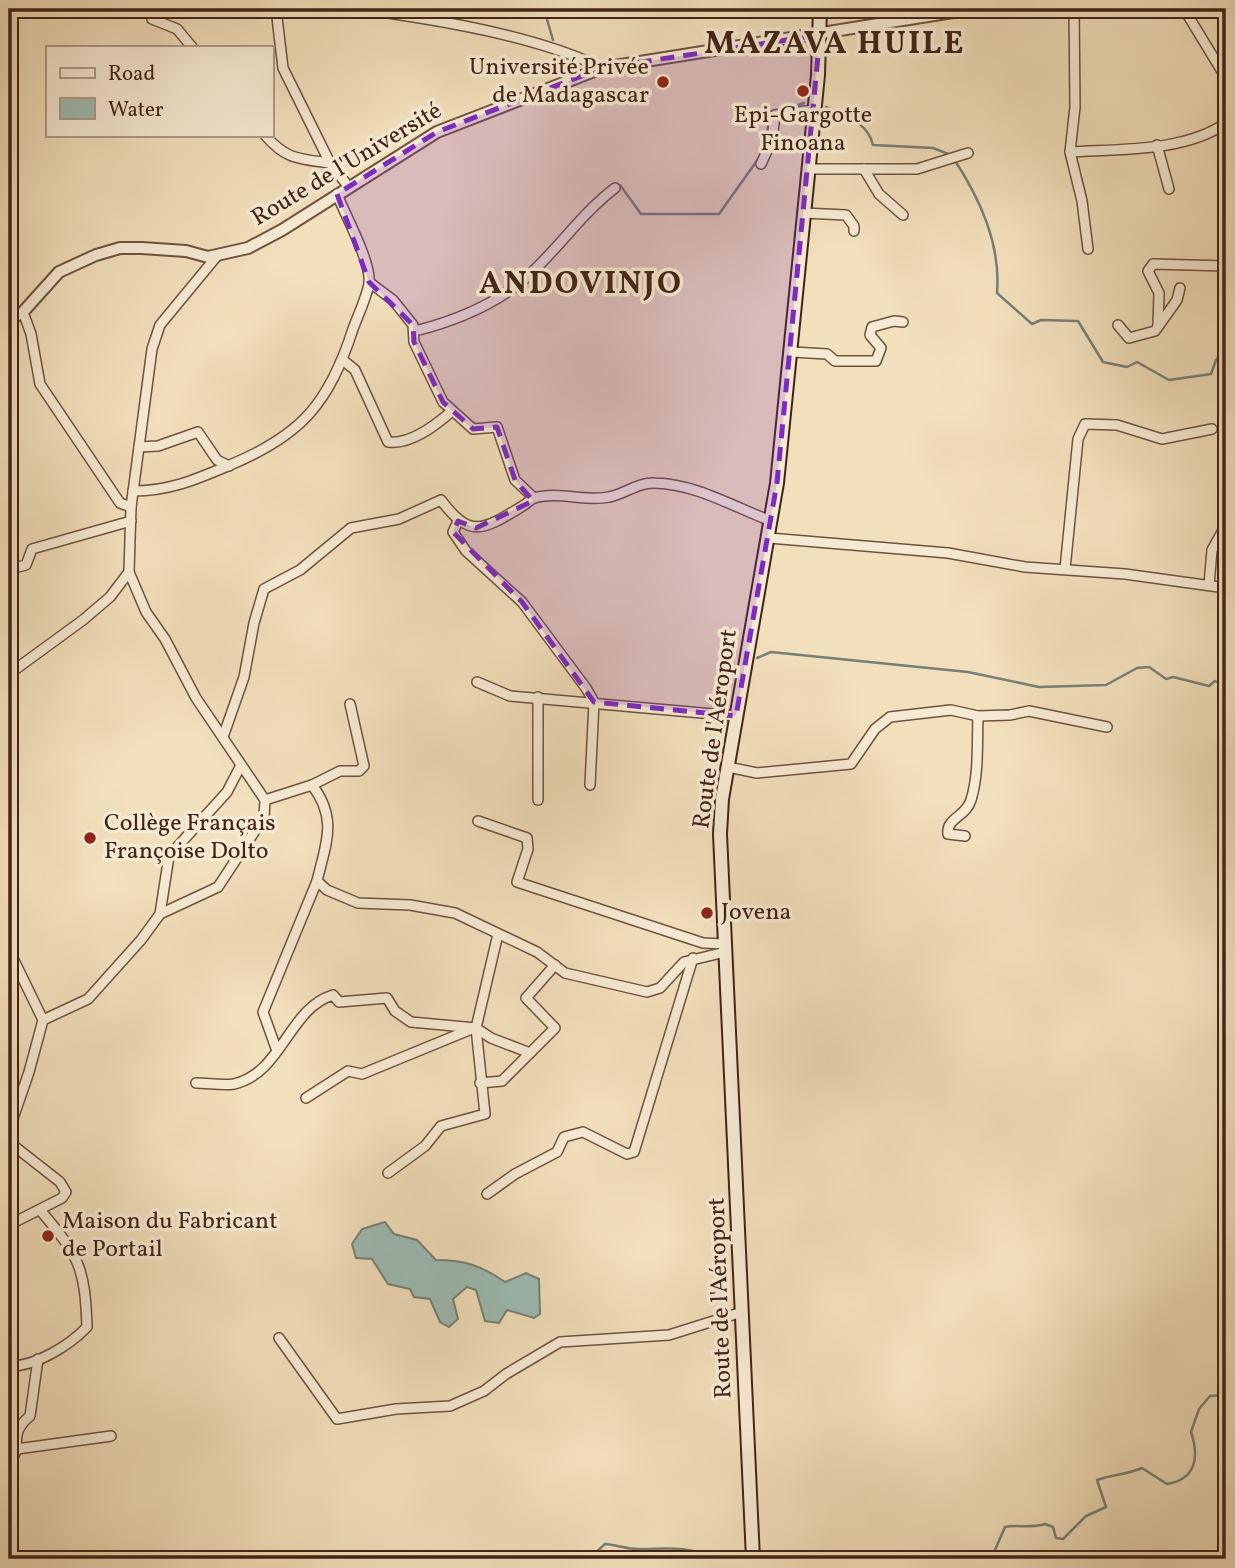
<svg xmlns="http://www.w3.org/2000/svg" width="1235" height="1568" font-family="Vollkorn,serif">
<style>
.water{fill:#9cbcb4;stroke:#787f76;stroke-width:2}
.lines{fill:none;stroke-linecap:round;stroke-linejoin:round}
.stream{stroke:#787f76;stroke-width:2.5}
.minor-casing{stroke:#6e5241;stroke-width:12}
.tertiary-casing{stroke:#6e5241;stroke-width:14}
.secondary-casing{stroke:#422318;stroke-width:16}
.minor{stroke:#f7ead3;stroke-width:9}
.tertiary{stroke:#f7ead3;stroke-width:10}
.secondary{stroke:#f7ead3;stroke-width:12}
.marked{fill:#7b2cbf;fill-opacity:0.2;stroke:#7b2cbf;stroke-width:5;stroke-dasharray:14 9;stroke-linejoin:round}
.poi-dot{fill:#8f2418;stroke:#f7ead3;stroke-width:2.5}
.labels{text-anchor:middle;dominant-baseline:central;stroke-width:7;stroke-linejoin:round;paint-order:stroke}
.poi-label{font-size:24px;fill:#422318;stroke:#f7ead3;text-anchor:start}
.street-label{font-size:24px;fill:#422318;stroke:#f7ead3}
.district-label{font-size:32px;font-weight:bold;letter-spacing:2px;fill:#422318;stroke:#f7ead3}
</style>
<rect width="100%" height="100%" fill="#f2dfbb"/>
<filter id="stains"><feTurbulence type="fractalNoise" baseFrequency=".00286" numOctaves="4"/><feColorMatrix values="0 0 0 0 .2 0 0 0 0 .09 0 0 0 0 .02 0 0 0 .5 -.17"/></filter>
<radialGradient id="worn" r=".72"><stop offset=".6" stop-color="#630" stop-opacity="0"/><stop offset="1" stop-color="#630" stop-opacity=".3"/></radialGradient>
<path class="water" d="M385 1222 394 1234 417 1240 436 1260C465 1260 482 1266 505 1282L526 1273 539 1279 540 1314 534 1318 507 1310 499 1323 485 1321 476 1290 467 1287 453 1299 458 1319 449 1327 440 1322 430 1299 414 1297 410 1289 388 1284 372 1259 356 1258 352 1244 362 1229Z"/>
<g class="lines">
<g class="stream">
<path d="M544 9 553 40"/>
<path d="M826 107C846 116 868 123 873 145L933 148 951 155"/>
<path d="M782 110 804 103"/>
<path d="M765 146 769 120"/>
<path d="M954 159C980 199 1001 244 997 293L1032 324 1041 320 1078 321 1103 362 1127 367 1137 362 1169 380 1211 374 1216 360 1226 350"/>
<path d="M620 185 641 214H719L761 155"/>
<path d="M757 658 771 652 968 672 1039 687 1106 685 1137 668 1149 667 1166 679 1173 677 1209 686 1215 681 1226 687"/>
<path d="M572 1559 593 1555 605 1544C616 1545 628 1549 638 1549 669 1549 686 1545 716 1559"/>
<path d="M991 1559 1005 1527C1017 1524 1029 1529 1045 1524L1053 1527 1056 1538 1063 1539 1086 1516 1106 1507 1097 1480C1112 1474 1127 1475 1142 1468L1167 1484C1197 1479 1199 1456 1191 1432L1199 1409 1210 1396 1226 1395"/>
</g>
<defs>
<g id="minor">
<path d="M153 9 152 19 177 29 192 47"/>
<path d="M276 9 283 68 330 163 348 186"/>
<path d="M359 9C433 19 535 35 602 68"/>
<path d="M1074 9 1075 107 1070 152 1082 201 1088 249"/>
<path d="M1184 9 1226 78"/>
<path d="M265 135C286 160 300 159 330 163"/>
<path d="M1157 145 1169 189"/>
<path d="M1070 152C1119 149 1185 152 1226 123"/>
<path d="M761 164 772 140 775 115 813 110"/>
<path d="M809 169H917L968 153"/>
<path d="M864 169 879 194 903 215"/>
<path d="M804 213 846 215 854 226V231"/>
<path d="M369 282 393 300 413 325 414 342 443 402 473 429 497 427 515 480 534 498"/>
<path d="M23 312 31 334 40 384 120 503 131 507"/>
<path d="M1118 325 1129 338 1155 331 1177 300 1180 288"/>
<path d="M1158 326 1159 293 1148 271 1153 264 1226 266"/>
<path d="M415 331C455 321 495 305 527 277 558 249 581 214 615 188"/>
<path d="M792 352 827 354 835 361H876L881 348 870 335 872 327 894 321 903 322"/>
<path d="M344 361 355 370 388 442C411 445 436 425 452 411"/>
<path d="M139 447 158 446 198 432 217 460 229 466"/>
<path d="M133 491C170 491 197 479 230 465 302 435 329 403 353 329 358 315 366 299 369 284 372 263 345 215 337 194"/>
<path d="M458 521 453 532 466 551 522 602 586 688 594 702 590 785"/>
<path d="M769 538 948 553 1025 567 1125 574 1226 588"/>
<path d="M9 569 26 565 32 549 131 521"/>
<path d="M1065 569 1078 439 1085 424 1117 425 1162 439 1212 429"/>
<path d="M129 572 146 612 165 639 196 698 265 800 312 785C338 819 326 843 317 881L327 890 358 903 410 905 455 913 537 952 565 973 647 992 660 988 684 962 725 952"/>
<path d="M1209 585 1212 550 1226 525"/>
<path d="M9 674 83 620 110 597 129 572 131 507 152 349 160 325 217 256"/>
<path d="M477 682 510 696 736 716"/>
<path d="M538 697V800"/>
<path d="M223 737 244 677 254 623 264 589 300 570 351 528 399 519 441 500C470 539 483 530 521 507 525 505 530 500 534 498 558 491 586 502 609 497 625 494 638 482 655 483 696 484 734 507 771 521"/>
<path d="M728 767 757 773 851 764 875 729 890 717 951 710 978 716 1010 715 1029 711 1107 727"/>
<path d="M312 785 340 771H359L364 766 350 704"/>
<path d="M478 821 527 838 528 849 517 882 703 943 724 944"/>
<path d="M965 836 948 834C946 818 966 817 971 800 979 774 977 743 978 716"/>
<path d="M160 914 218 887 264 817 265 800"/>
<path d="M9 950 43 1020"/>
<path d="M277 1051 263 1012 317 881"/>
<path d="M196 1083C208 1083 223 1086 234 1084 282 1073 289 1008 333 995L339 1002 387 998 395 1011 411 1022 476 1028 491 1038 530 1053"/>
<path d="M480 1083 502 1081 555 1028 526 998 555 965"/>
<path d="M306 1098 348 1071 362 1074 474 1028"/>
<path d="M9 1130 29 1072 43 1020 88 999 141 940 160 914 169 856 227 792 240 767"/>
<path d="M9 1142 60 1182 66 1192 62 1198 9 1225"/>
<path d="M388 1173 425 1146 441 1126 485 1114 476 1028 498 934"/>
<path d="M487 1194 515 1174 557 1152 564 1137 583 1132 627 1154 634 1152 693 958"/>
<path d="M279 1338 337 1419 396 1409 450 1406 484 1391 506 1374 560 1342 669 1335 742 1312"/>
<path d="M38 1359 30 1416C18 1426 15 1434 17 1449L111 1436"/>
<path d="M9 1366C35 1367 70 1345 87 1327 85 1267 79 1256 40 1210"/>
<path d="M9 1466 17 1449"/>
</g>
<path id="tertiary" d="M9 320 23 312 59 272 96 255 120 248H142L186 251 208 257 248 248 282 230 437 132 602 68 972 9"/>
<path id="secondary" d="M753 1559 720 834 722 799 777 483 818 75 820 9"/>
</defs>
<use href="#minor" class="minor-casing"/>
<use href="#tertiary" class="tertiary-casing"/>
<use href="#secondary" class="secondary-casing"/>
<use href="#minor" class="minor"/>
<use href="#tertiary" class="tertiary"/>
<use href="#secondary" class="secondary"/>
</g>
<path class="marked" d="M820 35 777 483 736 716 594 702 522 602 453 532 458 521 476 528 533 501 515 480 497 427 473 429 443 402 414 342 413 325 369 282 337 194 437 132 602 68Z"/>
<g class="poi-dot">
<circle cx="663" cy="82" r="7"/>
<circle cx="803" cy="91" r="7"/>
<circle cx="90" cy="838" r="7"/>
<circle cx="707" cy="913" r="7"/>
<circle cx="48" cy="1236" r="7"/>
</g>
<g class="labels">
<g class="poi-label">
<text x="649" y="68" text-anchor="end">Université Privée<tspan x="649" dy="28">de Madagascar</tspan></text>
<text x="803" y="116" text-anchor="middle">Epi-Gargotte<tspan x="803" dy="28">Finoana</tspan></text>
<text x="104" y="824">Collège Français<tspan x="104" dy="28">Françoise Dolto</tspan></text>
<text x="721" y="913">Jovena</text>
<text x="62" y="1222">Maison du Fabricant<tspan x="62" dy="28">de Portail</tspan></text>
</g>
<g class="street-label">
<text transform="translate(347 165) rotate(-31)">Route de l'Université</text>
<text transform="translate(716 729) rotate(-82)">Route de l'Aéroport</text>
<text transform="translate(721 1298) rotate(-92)">Route de l'Aéroport</text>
</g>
<g class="district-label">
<text x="835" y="45">MAZAVA HUILE</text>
<text x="581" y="285">ANDOVINJO</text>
</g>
</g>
<rect width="1235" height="1568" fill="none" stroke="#f2dfbb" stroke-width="35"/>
<rect x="10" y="10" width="1214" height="1547" fill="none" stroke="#422318" stroke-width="3.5"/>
<rect x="18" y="18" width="1200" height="1533" fill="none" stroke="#422318" stroke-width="2"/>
<rect x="46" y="46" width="228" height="91" fill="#f7ead3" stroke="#af9a88" stroke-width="2"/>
<rect x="60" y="68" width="35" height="10" fill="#f7ead3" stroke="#af9a88" stroke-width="2"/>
<text x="108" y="80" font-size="21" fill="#422318">Road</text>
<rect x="60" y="98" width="35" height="21" fill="#9cbcb4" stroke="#af9a88" stroke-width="2"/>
<text x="108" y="116" font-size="21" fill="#422318">Water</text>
<rect width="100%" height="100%" filter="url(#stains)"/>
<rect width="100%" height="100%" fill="url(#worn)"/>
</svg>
